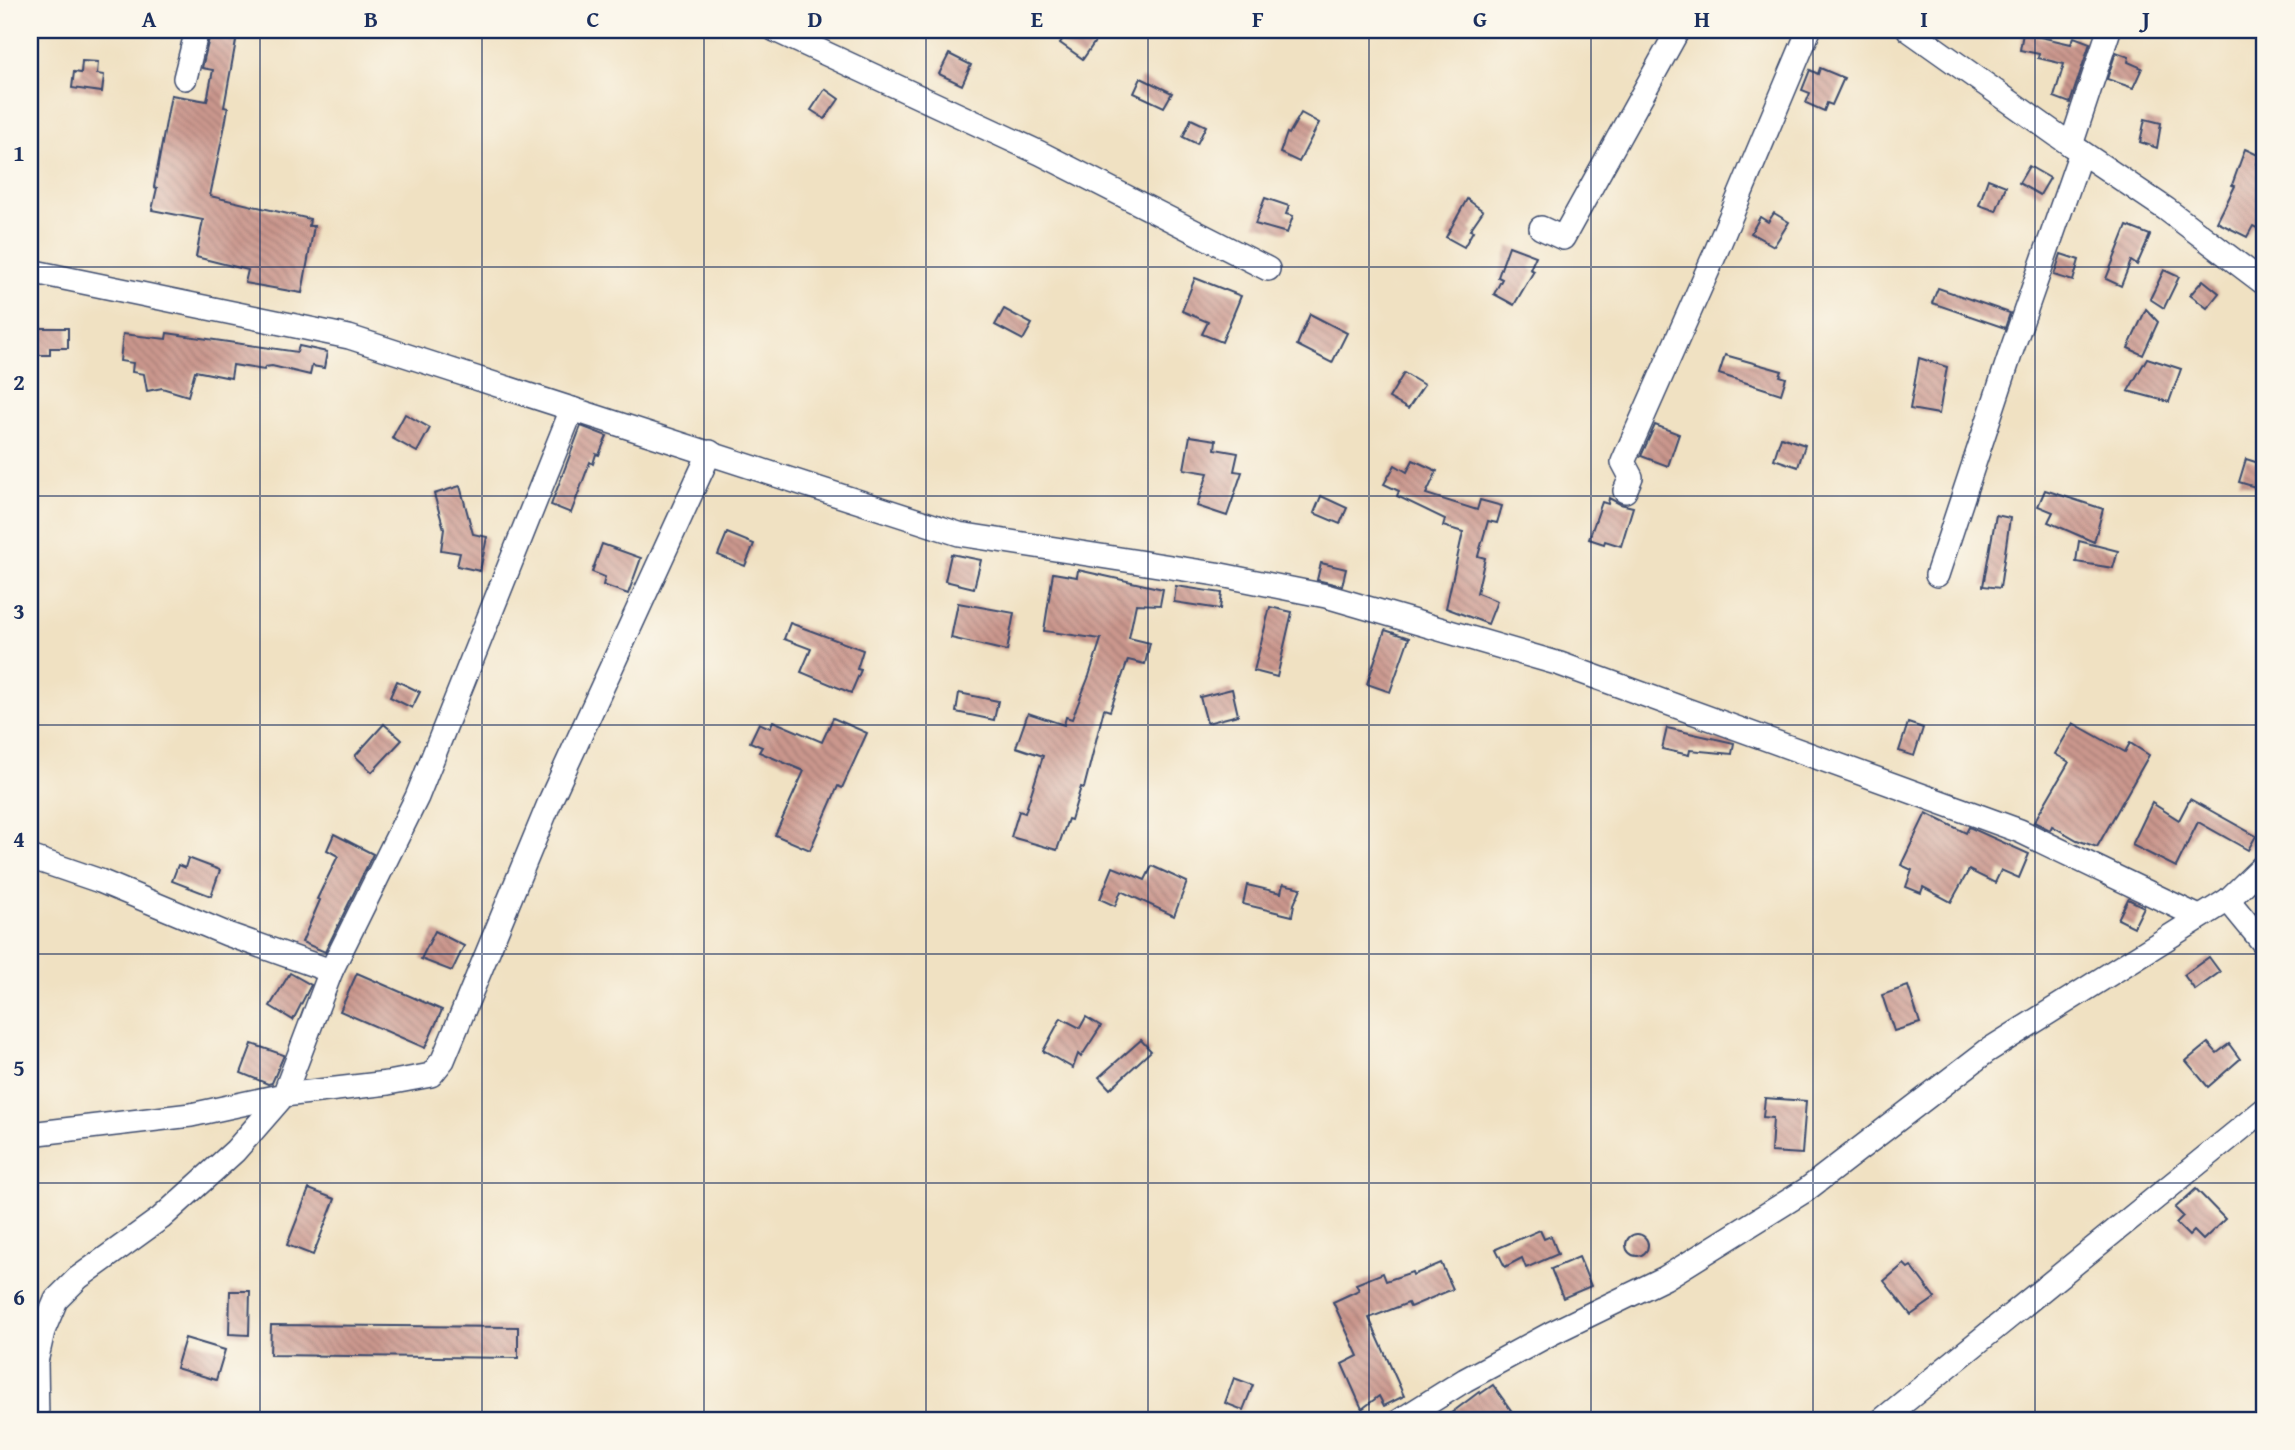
<svg xmlns="http://www.w3.org/2000/svg" width="2295" height="1450" font-family="'Gentium Book Plus',serif">
<style>
.building{fill:url(#building-back-hatch)}
.lines{fill:none;stroke-linecap:round;stroke-linejoin:round}
.minor-casing{stroke:#3b4a6d;stroke-width:26}
.minor{stroke:#fff;stroke-width:23}
.grid{fill:none;stroke:#1b2f5e;stroke-width:2;stroke-opacity:0.55}
.neatline{fill:none;stroke:#1b2f5e;stroke-width:2.5}
.grid-label{font-size:23px;text-anchor:middle;font-weight:bold;fill:#1b2f5e}
</style>
<defs>
<pattern id="building-back-hatch" width="6" height="6" patternUnits="userSpaceOnUse" patternTransform="scale(1.75)"><rect width="6" height="6" fill="#cb978d"/><path d="M-1 5l2 2M0 0l6 6M5-1l2 2" fill="none" stroke="#a47c76"/></pattern>
</defs>
<rect width="100%" height="100%" fill="#fbf7ec"/>
<filter id="ink" filterUnits="userSpaceOnUse"><feTurbulence type="fractalNoise" baseFrequency=".0143" numOctaves="2"/><feDisplacementMap in="SourceGraphic" scale="14" xChannelSelector="R" yChannelSelector="G"/><feConvolveMatrix kernelMatrix="1 2 1 2 8 2 1 2 1" color-interpolation-filters="sRGB"/></filter>
<filter id="wash" filterUnits="userSpaceOnUse"><feTurbulence type="fractalNoise" baseFrequency=".00686" numOctaves="4" result="noise"/><feDisplacementMap in="SourceGraphic" scale="28" xChannelSelector="R" yChannelSelector="G"/><feGaussianBlur stdDeviation="1.57" result="paint"/><feColorMatrix in="noise" values="0 0 0 0 0 0 0 0 0 0 0 0 0 0 0 0 0 1.4 0 .05"/><feComposite in="paint" operator="in"/></filter>
<g filter="url(#wash)">
<rect width="100%" height="100%" fill="#f0e1c2"/>
<g id="blocks">
<g class="building">
<path d="M211 30H238L224 107 228 108 225 125 210 196 310 219 309 226H314L302 293 245 283 248 270 196 257 203 220 152 210 157 188 154 187 171 95 207 101 213 70 202 68Z"/>
<path d="M1069 30H1103L1083 59 1060 43Z"/>
<path d="M2023 33 2071 44 2074 37 2090 43 2070 103 2054 97 2064 64 2038 58 2039 54 2020 50Z"/>
<path d="M2116 52 2129 57 2128 62 2142 68 2133 88 2107 79Z"/>
<path d="M949 54 971 65 962 85 939 74Z"/>
<path d="M82 61 98 62 97 74 104 75 102 92 72 88 74 72 81 73Z"/>
<path d="M1820 68 1844 78 1832 105 1827 103 1824 111 1806 103 1810 93 1802 90 1810 70 1818 74Z"/>
<path d="M1141 78 1172 93 1164 107 1134 93Z"/>
<path d="M825 89 839 99 825 119 811 110Z"/>
<path d="M1301 113 1319 123 1299 162 1280 153 1287 133 1289 134Z"/>
<path d="M1191 119 1206 126 1197 144 1183 137Z"/>
<path d="M2145 119 2161 123 2157 148 2140 142Z"/>
<path d="M2245 149 2260 156 2257 164 2265 167V232L2253 226 2247 237 2217 222 2235 186 2232 185Z"/>
<path d="M2029 166 2050 178 2040 195 2019 183Z"/>
<path d="M1988 179 2006 186 1996 211 1979 205Z"/>
<path d="M1265 198 1289 206 1286 214 1293 216 1287 233 1255 224Z"/>
<path d="M1467 199 1483 211 1470 230 1473 231 1464 247 1446 237Z"/>
<path d="M1774 213 1789 222 1774 246 1751 233 1760 217 1768 222Z"/>
<path d="M2127 226 2150 235 2137 265 2131 261 2121 286 2106 279Z"/>
<path d="M1509 246 1536 256 1530 269 1534 271 1514 305 1494 294 1502 279 1498 277Z"/>
<path d="M2061 254 2079 260 2073 281 2054 275Z"/>
<path d="M2164 270 2179 277 2164 308 2150 299Z"/>
<path d="M1195 278 1241 296 1222 342 1202 334 1208 322 1182 311Z"/>
<path d="M2203 280 2219 293 2207 308 2190 295Z"/>
<path d="M1938 288 2010 313 2005 328 1932 303Z"/>
<path d="M1004 309 1032 324 1023 340 995 325Z"/>
<path d="M2146 309 2158 322 2143 355 2128 348Z"/>
<path d="M1310 314 1347 333 1332 363 1297 345Z"/>
<path d="M32 328H68V348H50V355H33Z"/>
<path d="M167 333 297 352 299 346 327 352 324 368 312 366 310 375 272 366 265 367 264 370 233 365 231 378 195 371 188 396 162 388 147 391 144 374 132 372 133 363 120 361 123 334 166 339Z"/>
<path d="M1725 355 1782 371 1780 376 1786 378 1781 394 1719 374Z"/>
<path d="M1919 358 1947 367 1939 414 1910 409Z"/>
<path d="M2147 358 2181 369 2169 402 2128 391Z"/>
<path d="M1404 373 1424 385 1408 409 1389 398Z"/>
<path d="M405 414 430 428 417 452 392 438Z"/>
<path d="M1655 425 1679 434 1668 466 1641 456Z"/>
<path d="M581 426 607 436 599 455 596 454 593 464 590 462 571 513 551 505Z"/>
<path d="M1190 436 1216 440 1215 449 1238 453 1234 471 1242 472 1227 516 1197 506 1208 473 1184 469Z"/>
<path d="M1781 437 1805 445 1798 467 1774 459Z"/>
<path d="M2246 459 2265 465V490L2239 482Z"/>
<path d="M1413 460 1437 471 1426 494 1477 510 1480 500 1502 506 1497 523 1488 521 1478 556 1485 558 1477 593 1497 601 1488 624 1446 608 1463 532 1443 526 1445 519 1397 496 1399 491 1384 484 1395 465 1407 472Z"/>
<path d="M460 486 473 534 487 537 480 571 457 566 460 553 441 550 444 529 434 494Z"/>
<path d="M2045 490 2103 509 2094 542 2048 522 2053 512 2038 506Z"/>
<path d="M1321 496 1347 508 1340 524 1314 513Z"/>
<path d="M1609 498 1620 504 1633 507 1621 546 1605 541 1604 544 1589 539 1602 502 1608 504Z"/>
<path d="M1996 515 2010 518 2000 588 1983 586Z"/>
<path d="M727 533 754 544 745 566 718 555Z"/>
<path d="M2079 541 2118 551 2113 568 2076 562Z"/>
<path d="M602 544 641 558 628 594 603 585 605 577 592 572Z"/>
<path d="M951 554 981 560 974 588 945 581Z"/>
<path d="M1321 563 1346 569 1342 586 1317 580Z"/>
<path d="M1078 570 1163 589 1160 605 1136 604 1129 638 1150 643 1145 664 1128 660 1110 711 1104 709 1084 788 1081 787 1071 820 1068 819 1057 850 1011 837 1019 811 1025 813 1043 756 1016 747 1028 713 1064 725 1066 717 1072 719 1089 676 1101 639 1044 631 1053 573 1077 577Z"/>
<path d="M1176 586 1222 593 1220 609 1174 602Z"/>
<path d="M958 603 1014 613 1007 651 951 638Z"/>
<path d="M1270 607 1292 612 1277 677 1254 671Z"/>
<path d="M790 623 863 650 857 669 861 670 851 693 801 672 811 649 784 639Z"/>
<path d="M1385 630 1409 638 1390 692 1367 684Z"/>
<path d="M397 681 420 692 412 708 390 697Z"/>
<path d="M1232 689 1238 715 1207 723 1200 697Z"/>
<path d="M959 693 998 701 994 720 956 712Z"/>
<path d="M833 718 867 733 842 788 838 786 810 850 775 835 804 771 759 752 762 747 750 742 759 723 770 728 773 721 822 742Z"/>
<path d="M1908 723 1923 728 1914 756 1899 751Z"/>
<path d="M2073 723 2125 752 2130 743 2149 755 2097 847 2077 840 2052 826 2050 830 2034 822 2069 762 2055 754Z"/>
<path d="M384 724 402 740 372 772 355 756Z"/>
<path d="M1667 728 1734 743 1732 754 1690 750 1689 755 1662 749Z"/>
<path d="M2190 799 2256 836 2248 850 2198 822 2176 867 2132 845 2152 803 2179 820Z"/>
<path d="M1926 813 1966 833 1969 827 2029 854 2019 878 2001 870 1995 883 1969 870 1951 902 1923 887 1921 893 1906 887 1912 870 1901 865Z"/>
<path d="M334 834 373 854 325 952 302 942 320 900 317 899 338 856 327 850Z"/>
<path d="M188 858 220 870 211 896 172 881 178 865 185 868Z"/>
<path d="M1152 866 1187 882 1174 916 1121 891 1115 906 1100 899 1113 867 1145 880Z"/>
<path d="M1283 884 1301 888 1294 904 1292 916 1243 904 1247 885 1281 893Z"/>
<path d="M2128 899 2144 907 2134 927 2118 919Z"/>
<path d="M435 931 464 946 452 971 421 959Z"/>
<path d="M2209 957 2220 972 2195 990 2184 975Z"/>
<path d="M290 973 311 985 293 1020 270 1006Z"/>
<path d="M357 973 442 1010 425 1048 340 1011Z"/>
<path d="M1908 986 1920 1023 1894 1031 1882 995Z"/>
<path d="M1086 1017 1101 1026 1081 1057 1078 1054 1073 1068 1043 1051 1061 1018 1080 1028Z"/>
<path d="M1141 1040 1151 1051 1110 1089 1099 1077Z"/>
<path d="M2208 1043 2217 1053 2229 1044 2240 1059 2208 1087 2186 1061Z"/>
<path d="M252 1044 284 1055 272 1083 268 1084 241 1073Z"/>
<path d="M1765 1098 1806 1101 1802 1154 1771 1152 1773 1118 1763 1117Z"/>
<path d="M309 1189 335 1199 313 1255 287 1245Z"/>
<path d="M2196 1189 2225 1219 2203 1240 2194 1231 2189 1236 2176 1223 2183 1216 2175 1208Z"/>
<path d="M1540 1230 1544 1239 1551 1236 1558 1254 1526 1268 1522 1258 1505 1267 1496 1249Z"/>
<circle cx="1637" cy="1245" r="11"/>
<path d="M1579 1257 1591 1286 1563 1298 1551 1269Z"/>
<path d="M1441 1263 1453 1289 1410 1307 1408 1303 1369 1318 1404 1396 1384 1406 1379 1396 1362 1409 1342 1364 1358 1356 1333 1302 1359 1290 1356 1284 1383 1273 1386 1281 1412 1272 1413 1275Z"/>
<path d="M1904 1264 1908 1268 1911 1266 1935 1298 1911 1315 1884 1281Z"/>
<path d="M230 1291H250L249 1335 229 1334Z"/>
<path d="M271 1325 518 1327V1358L270 1355Z"/>
<path d="M185 1338 225 1350 216 1380 176 1368Z"/>
<path d="M1234 1378 1253 1385 1243 1410 1225 1403Z"/>
<path d="M1493 1385 1518 1420H1442L1479 1392 1480 1394Z"/>
</g>
</g>
</g>
<g filter="url(#ink)">
<use href="#blocks" fill-opacity="0" stroke="#3b4a6d" stroke-width="2"/>
<g class="lines">
<defs>
<g id="minor">
<path d="M775 30 1040 153 1268 269"/>
<path d="M1909 30 2071 145 2166 209 2265 284"/>
<path d="M185 78 197 30"/>
<path d="M2071 145 2109 30"/>
<path d="M1541 228 1563 238 1678 30"/>
<path d="M30 271 349 337 959 534 1216 574 1326 596 1560 664 2020 831 2199 917"/>
<path d="M1625 491 1631 477 1623 462 1715 254 1809 30"/>
<path d="M1937 575 2011 352 2081 152"/>
<path d="M30 857 100 881 227 934 331 971"/>
<path d="M2228 900 2265 945"/>
<path d="M30 1134 191 1115 284 1095 331 971 417 797 572 409"/>
<path d="M37 1420 36 1362 43 1331 56 1300 78 1278 161 1218 235 1151 284 1095 388 1083 431 1075 443 1060 551 799 710 452"/>
<path d="M1401 1420 1465 1380 1552 1333 1665 1278 1806 1190 1987 1051 2228 900 2265 864"/>
<path d="M1882 1420 2265 1109"/>
</g>
</defs>
<use href="#minor" class="minor-casing"/>
<use href="#minor" class="minor"/>
</g>
</g>
<path class="grid" d="M260 30V1420M482 30V1420M704 30V1420M926 30V1420M1148 30V1420M1369 30V1420M1591 30V1420M1813 30V1420M2035 30V1420M30 267H2265M30 496H2265M30 725H2265M30 954H2265M30 1183H2265"/>
<rect width="2295" height="1450" fill="none" stroke="#fbf7ec" stroke-width="77"/>
<rect x="38" y="38" width="2218" height="1374" class="neatline"/>
<g class="grid-label">
<text x="149" y="27">A</text>
<text x="371" y="27">B</text>
<text x="593" y="27">C</text>
<text x="815" y="27">D</text>
<text x="1037" y="27">E</text>
<text x="1258" y="27">F</text>
<text x="1480" y="27">G</text>
<text x="1702" y="27">H</text>
<text x="1924" y="27">I</text>
<text x="2146" y="27">J</text>
<text x="19" y="161">1</text>
<text x="19" y="390">2</text>
<text x="19" y="619">3</text>
<text x="19" y="847">4</text>
<text x="19" y="1076">5</text>
<text x="19" y="1305">6</text>
</g>
</svg>
